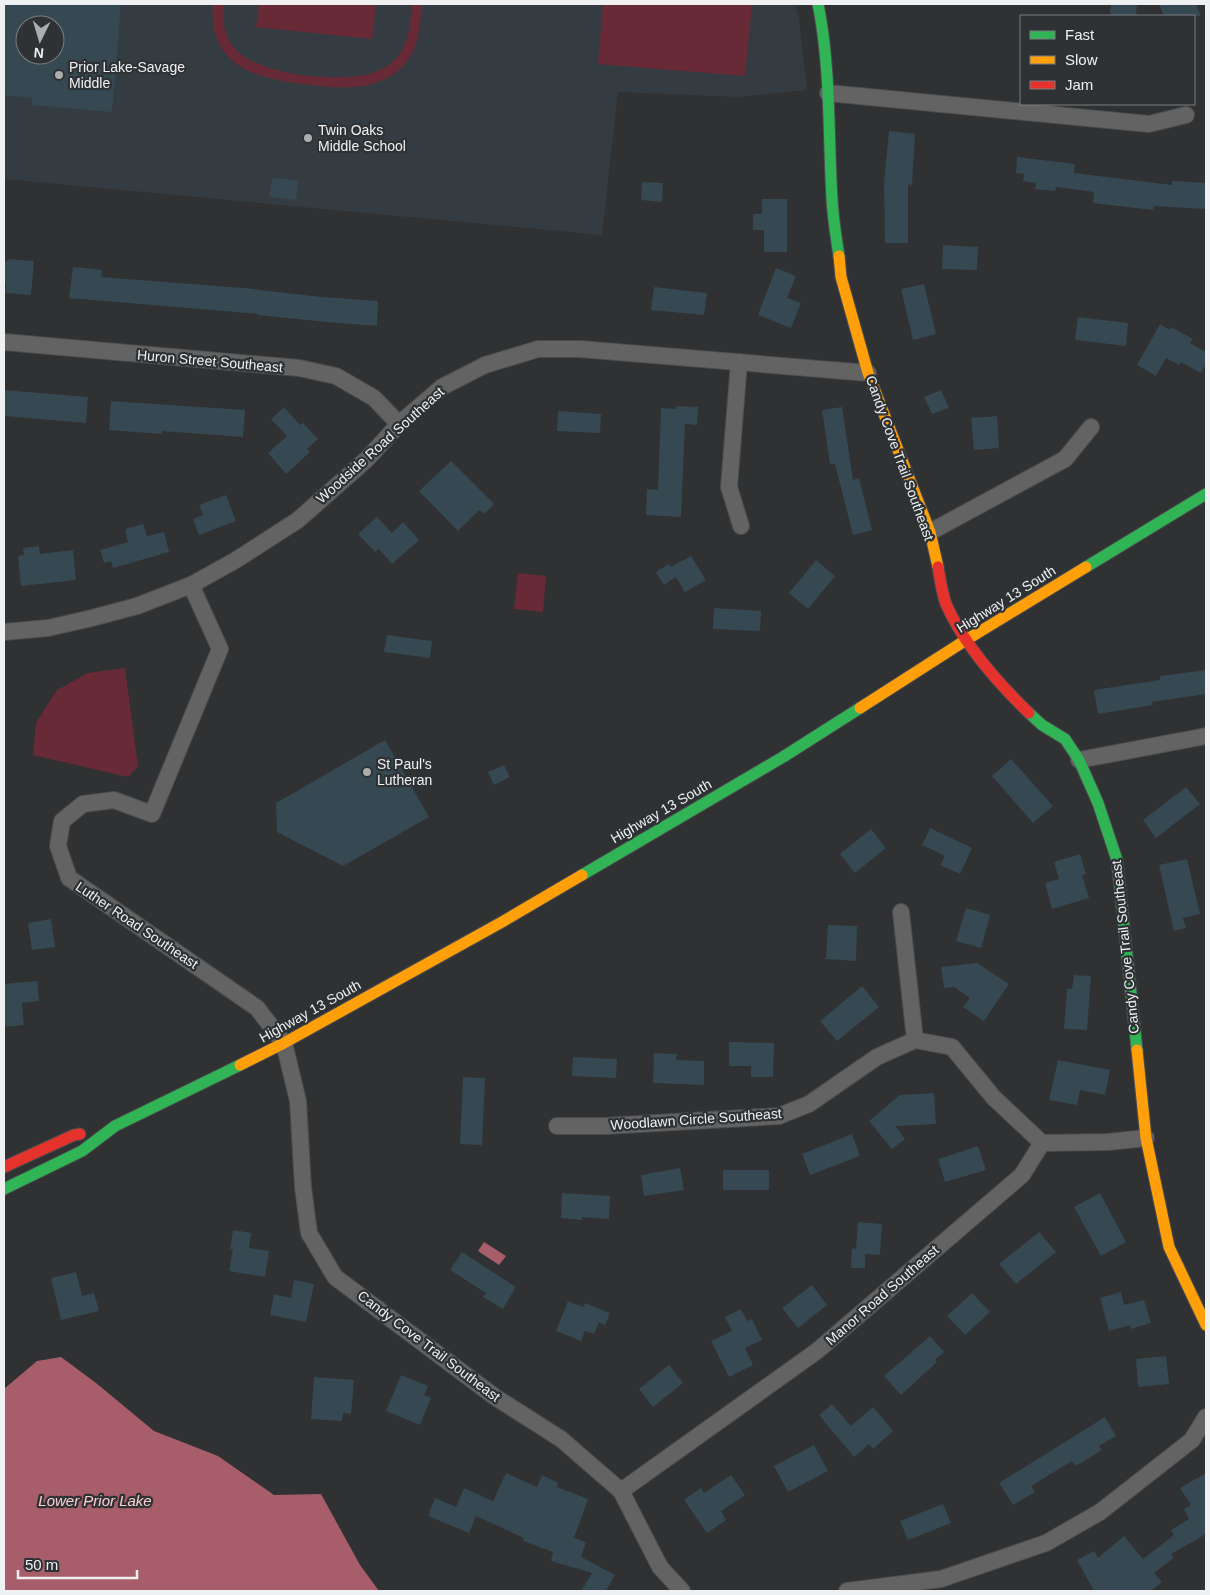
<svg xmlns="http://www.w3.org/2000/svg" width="1210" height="1595" font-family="Helvetica,sans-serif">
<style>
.built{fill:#353c41;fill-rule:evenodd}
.green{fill:#682a36}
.water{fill:#a85e6a}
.building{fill:#364852;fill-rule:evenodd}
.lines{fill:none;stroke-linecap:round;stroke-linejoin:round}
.street-casing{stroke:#4b4c4d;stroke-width:18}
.fast-casing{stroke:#4b4c4d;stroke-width:13}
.slow-casing{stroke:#4b4c4d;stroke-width:13}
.jam-casing{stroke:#4b4c4d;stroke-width:13}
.street{stroke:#636364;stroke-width:16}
.fast{stroke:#30b455;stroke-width:11}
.slow{stroke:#ff9f0a;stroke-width:11}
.jam{stroke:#e5322d;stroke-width:11}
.poi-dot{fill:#abadaf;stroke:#2e3234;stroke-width:2}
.labels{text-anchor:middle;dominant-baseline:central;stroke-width:4.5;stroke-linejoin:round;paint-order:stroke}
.poi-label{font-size:14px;fill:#eef0f2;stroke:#2e3234;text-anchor:start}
.street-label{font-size:14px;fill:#eef0f2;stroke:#2e3234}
.water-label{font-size:15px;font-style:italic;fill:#fdced2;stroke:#2e3234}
</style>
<rect width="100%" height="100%" fill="#2f3133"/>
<path class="built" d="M4 4H795L799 18 807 90 738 97 618 92 602 235 4 179ZM25 25H55V55H25Z"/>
<g class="green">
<path d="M213 4H224C222 21 224 37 236 50 261 76 342 84 375 72 384 69 393 63 399 55 410 40 410 21 412 4H422C420 26 419 48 404 65 380 91 343 89 310 85 260 80 207 68 213 4Z"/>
<path d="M259 4H376L372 39 256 27Z"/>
<path d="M603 4H752L745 76 598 64Z"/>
<path d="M518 573 546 576 543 612 514 609Z"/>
<path d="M125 668 138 766 128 777 33 755 36 723 57 690 88 673Z"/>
</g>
<g class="water">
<path d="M484 1242 506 1256 499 1265 478 1251Z"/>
<path d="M61 1357 96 1383 154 1431 218 1456 274 1495 321 1494 360 1565 379 1591H4V1389L37 1361Z"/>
</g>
<g class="building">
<path d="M4 4H121L112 112 32 105V98L4 95ZM25 25H55V55H25Z"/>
<path d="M1111 4H1137L1136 16H1110Z"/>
<path d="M1159 4H1196L1201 16H1164Z"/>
<path d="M889 131 915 134 912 185 908 184V243H885L884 183Z"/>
<path d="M1017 157 1075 164 1074 173 1172 185V181L1206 183V209L1154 206 1153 210 1093 203 1094 192 1056 187 1055 191 1035 189 1036 183 1023 181 1024 174 1016 173Z"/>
<path d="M272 178 298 180 296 200 270 197Z"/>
<path d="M642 182 663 183 662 202 641 200Z"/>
<path d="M762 199H787V252H764V230H753V214H762Z"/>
<path d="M943 245 978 247 977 270 942 269Z"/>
<path d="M8 259 34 261 31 295 5 293 6 283H4V261H7Z"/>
<path d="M73 267 102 270 101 277 244 288 322 297 378 301 377 326 326 322 258 315V314L69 298Z"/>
<path d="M776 268 796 276 787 298 801 303 791 328 758 315Z"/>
<path d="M924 284 936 334 913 340 901 289Z"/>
<path d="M654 287 707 293 704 315 651 310Z"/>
<path d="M1078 317 1128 323 1126 346 1075 340Z"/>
<path d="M1160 324 1170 330 1171 327 1193 339 1190 343 1206 352V363L1201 373 1181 362 1179 365 1166 358 1156 376 1137 365Z"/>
<path d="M4 390 88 397 86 423 4 416Z"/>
<path d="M941 390 949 408 932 414 924 397Z"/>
<path d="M111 401 245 410 243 437 162 431V434L109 430Z"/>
<path d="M677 406 698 407 697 425 685 424 681 517 646 515 647 489 658 490 661 408 676 409Z"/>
<path d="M284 407 300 425 303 423 318 439 307 449 310 452 286 474 268 453 287 436 271 419Z"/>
<path d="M842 407 853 480 859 478 872 530 853 535 835 464H830L822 410Z"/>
<path d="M558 411 601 414 600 433 557 431Z"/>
<path d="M997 416 999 448 974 450 971 418Z"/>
<path d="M451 461 494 504 484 514 479 510 458 531 419 491Z"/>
<path d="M226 495 236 521 199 535 193 519 203 515 199 505Z"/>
<path d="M377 517 392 533 403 522 419 540 392 564 379 549 375 552 358 534Z"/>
<path d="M143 524 147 536 164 532 169 552 113 568 111 561 104 563 100 550 128 542 125 529Z"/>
<path d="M39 546 40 554 73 550 76 580 21 586 18 556 24 555 23 548Z"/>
<path d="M691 556 706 580 685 592 676 577 664 585 656 572 669 564 671 567Z"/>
<path d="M816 560 835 576 808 609 789 593Z"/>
<path d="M714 608 761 611 760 631 713 629Z"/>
<path d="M387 635 432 641 430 658 384 652Z"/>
<path d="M1206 670V694L1152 702 1153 705 1098 714 1094 690 1160 680V676Z"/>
<path d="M385 740 429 817 343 866 277 832 276 803Z"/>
<path d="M1011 759 1053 806 1033 823 992 776Z"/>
<path d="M504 765 510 777 494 785 488 772Z"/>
<path d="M1186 787 1200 804 1156 838 1143 820Z"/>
<path d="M930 828 972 848 960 874 940 865 945 856 922 845Z"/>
<path d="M871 829 886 848 855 873 840 854Z"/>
<path d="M1080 854 1086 874 1082 875 1089 898 1052 909 1045 883 1059 879 1054 862Z"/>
<path d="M1187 859 1200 914 1183 918 1186 928 1174 931 1159 865Z"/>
<path d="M966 908 990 915 981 948 956 941Z"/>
<path d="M51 919 55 947 32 950 28 923Z"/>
<path d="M828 925 857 926 856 961 826 959Z"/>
<path d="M977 963 1009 984 984 1021 963 1007 970 998 954 987 944 988 941 967Z"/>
<path d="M1074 975 1091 976 1087 1030 1064 1029 1067 989H1072Z"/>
<path d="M37 981 39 1001 22 1003 24 1025 4 1027V984Z"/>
<path d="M862 986 879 1007 837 1041 820 1021Z"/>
<path d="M729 1042 774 1043 773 1077H751V1066H729Z"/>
<path d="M654 1053 677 1054 676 1060 704 1061V1085L653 1083Z"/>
<path d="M573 1057 617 1059 616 1078 572 1076Z"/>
<path d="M1058 1060 1110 1070 1105 1095 1080 1090 1077 1105 1049 1100Z"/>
<path d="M463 1077 485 1078 482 1145 460 1144Z"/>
<path d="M934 1093 936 1124 895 1126 905 1139 892 1149 869 1121 900 1095Z"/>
<path d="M852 1134 860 1156 810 1175 802 1154Z"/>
<path d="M978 1146 986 1170 945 1182 938 1159Z"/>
<path d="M680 1168 684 1190 644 1196 641 1175Z"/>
<rect x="723" y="1170" width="46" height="20"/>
<path d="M562 1193 610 1196 609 1219 582 1217V1220L561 1218Z"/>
<path d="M1100 1193 1126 1242 1101 1256 1074 1207Z"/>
<path d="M858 1222 882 1224 880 1255 865 1254V1268H851L852 1248 856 1249Z"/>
<path d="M233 1230 251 1233 249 1248 269 1251 265 1277 229 1271 233 1249H230Z"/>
<path d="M1039 1232 1056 1252 1016 1284 999 1264Z"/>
<path d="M462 1252 516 1287 503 1309 483 1297 486 1293 450 1270Z"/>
<path d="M76 1272 82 1296 94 1293 99 1311 61 1320 51 1278Z"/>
<path d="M294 1280 314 1284 306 1322 270 1315 274 1294 291 1298Z"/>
<path d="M812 1285 827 1305 798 1328 782 1308Z"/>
<path d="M1121 1292 1124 1305 1144 1300 1151 1323 1131 1329 1130 1325 1109 1331 1100 1298Z"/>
<path d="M972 1293 990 1312 965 1335 947 1316Z"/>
<path d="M568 1301 583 1307 585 1303 610 1313 605 1325 599 1322 594 1334 585 1331 581 1341 556 1331Z"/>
<path d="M741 1309 747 1321 752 1319 762 1340 745 1348 753 1365 729 1377 711 1341 732 1331 725 1317Z"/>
<path d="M930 1336 944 1352 935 1360 937 1362 901 1395 884 1376Z"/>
<path d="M1166 1356 1169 1384 1138 1387 1136 1359Z"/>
<path d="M669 1365 683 1383 653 1407 639 1389Z"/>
<path d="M401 1375 428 1386 424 1395 431 1398 420 1425 386 1411Z"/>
<path d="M314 1377 354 1380 351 1414 343 1413 342 1421 311 1419Z"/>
<path d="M832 1404 851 1426 873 1407 893 1431 873 1449 869 1444 854 1457 819 1415Z"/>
<path d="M1105 1417 1116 1436 1099 1446 1102 1450 1076 1466 1072 1461 1031 1486 1035 1492 1013 1505 999 1483Z"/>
<path d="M814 1445 828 1471 788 1492 774 1466Z"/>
<path d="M506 1473 537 1487 542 1475 558 1483 557 1487 588 1499 574 1538 586 1542 581 1557 615 1575 606 1591H581L592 1573 551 1561 553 1552 523 1541 524 1538 476 1516 469 1533 428 1516 435 1498 456 1507 464 1488 493 1501Z"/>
<path d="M1206 1473V1534L1171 1554 1174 1558 1154 1573 1162 1582 1151 1591H1094L1077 1560 1094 1551 1098 1558 1124 1536 1143 1559 1174 1535 1171 1530 1189 1519 1184 1509 1191 1505 1180 1488Z"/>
<path d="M731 1475 745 1495 721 1511 726 1520 707 1533 684 1500 701 1488 704 1493Z"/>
<path d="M943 1504 951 1523 908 1540 900 1521Z"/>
</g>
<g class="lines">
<defs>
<g id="street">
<path d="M828 93 1149 124 1186 115"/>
<path d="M4 342 299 368 336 376 374 398 399 424"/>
<path d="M739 362 729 487 741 526"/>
<path d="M930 532 1065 459 1091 427"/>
<path d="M191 585 220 649 152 814 114 800 83 804 62 821 58 846 69 878 257 1008 284 1043 298 1101 303 1187 309 1233 335 1277 495 1397 561 1439 621 1491 660 1567 682 1591"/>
<path d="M4 632 48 628 92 618 137 606 191 585 236 560 298 520 367 459 399 424 442 387 485 365 538 349H580L868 373"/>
<path d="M1079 760 1206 736"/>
<path d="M901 912 915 1040"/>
<path d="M557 1126H605L779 1116 809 1104 877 1057 915 1040 952 1047 994 1098 1042 1143"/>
<path d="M621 1491 817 1351 1022 1175 1042 1143 1108 1142 1146 1138"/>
<path d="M847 1591 941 1579 1046 1543 1100 1512 1192 1440 1206 1417"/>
</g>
<g id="fast">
<path d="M818 4C831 68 828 134 832 199 833 218 836 237 839 256"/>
<path d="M1086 567 1206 494"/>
<path d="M1029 713 1042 725 1065 739 1079 760 1098 803 1117 860 1137 1050"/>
<path d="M582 875 783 757 860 708"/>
<path d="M4 1189 82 1151 115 1126 240 1065"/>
</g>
<g id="slow">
<path d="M839 256 841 277 868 373 930 532 938 567"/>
<path d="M860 708 966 640 1086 567"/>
<path d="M1137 1050 1146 1138 1169 1247 1206 1325"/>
<path d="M240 1065 284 1043 502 922 582 875"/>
</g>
<g id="jam">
<path d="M938 567C940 579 942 593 946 604 964 645 998 683 1029 713"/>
<path d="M4 1167 74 1135 80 1134"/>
</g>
</defs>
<use href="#street" class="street-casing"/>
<use href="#fast" class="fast-casing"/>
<use href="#slow" class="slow-casing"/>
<use href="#jam" class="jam-casing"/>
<use href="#street" class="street"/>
<use href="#fast" class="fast"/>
<use href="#slow" class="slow"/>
<use href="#jam" class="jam"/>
</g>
<g class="poi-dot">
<circle cx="59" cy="75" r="5"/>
<circle cx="308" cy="138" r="5"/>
<circle cx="367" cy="772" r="5"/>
</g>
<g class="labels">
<g class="poi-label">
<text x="69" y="67">Prior Lake-Savage<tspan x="69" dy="16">Middle</tspan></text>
<text x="318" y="130">Twin Oaks<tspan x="318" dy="16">Middle School</tspan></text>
<text x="377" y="764">St Paul's<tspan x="377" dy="16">Lutheran</tspan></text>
</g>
<g class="street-label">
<text transform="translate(210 361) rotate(5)">Huron Street Southeast</text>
<text transform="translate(380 445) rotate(-42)">Woodside Road Southeast</text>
<text transform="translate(900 458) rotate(70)">Candy Cove Trail Southeast</text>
<text transform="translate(1006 599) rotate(-32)">Highway 13 South</text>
<text transform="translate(661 811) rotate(-30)">Highway 13 South</text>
<text transform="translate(137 925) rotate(34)">Luther Road Southeast</text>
<text transform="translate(1125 947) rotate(-96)">Candy Cove Trail Southeast</text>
<text transform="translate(310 1011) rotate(-29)">Highway 13 South</text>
<text transform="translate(696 1119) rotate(-4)">Woodlawn Circle Southeast</text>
<text transform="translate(882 1295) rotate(-41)">Manor Road Southeast</text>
<text transform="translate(429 1346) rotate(37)">Candy Cove Trail Southeast</text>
</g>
<g class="water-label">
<text x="95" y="1500">Lower Prior Lake</text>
</g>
</g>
<rect width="1210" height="1595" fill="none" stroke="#eef0f2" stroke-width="10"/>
<rect x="1020" y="15" width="175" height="90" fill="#2e3234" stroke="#7b7e80"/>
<rect x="1030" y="31" width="25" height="8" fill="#30b455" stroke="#7b7e80"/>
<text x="1065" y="40" font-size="15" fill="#eef0f2">Fast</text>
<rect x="1030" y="56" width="25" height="8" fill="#ff9f0a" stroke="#7b7e80"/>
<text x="1065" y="65" font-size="15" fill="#eef0f2">Slow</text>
<rect x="1030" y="81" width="25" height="8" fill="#e5322d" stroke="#7b7e80"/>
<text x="1065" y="90" font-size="15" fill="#eef0f2">Jam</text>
<g transform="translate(40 40) rotate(185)"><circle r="24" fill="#2e3234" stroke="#7b7e80"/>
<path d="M0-4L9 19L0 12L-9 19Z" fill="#abadaf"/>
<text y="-8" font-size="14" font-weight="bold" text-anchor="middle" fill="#eef0f2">N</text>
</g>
<path d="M18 1570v8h119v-8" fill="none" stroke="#eef0f2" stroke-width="2.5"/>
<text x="25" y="1570" font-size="15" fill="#eef0f2" stroke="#2e3234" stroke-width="4" paint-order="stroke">50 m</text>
</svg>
